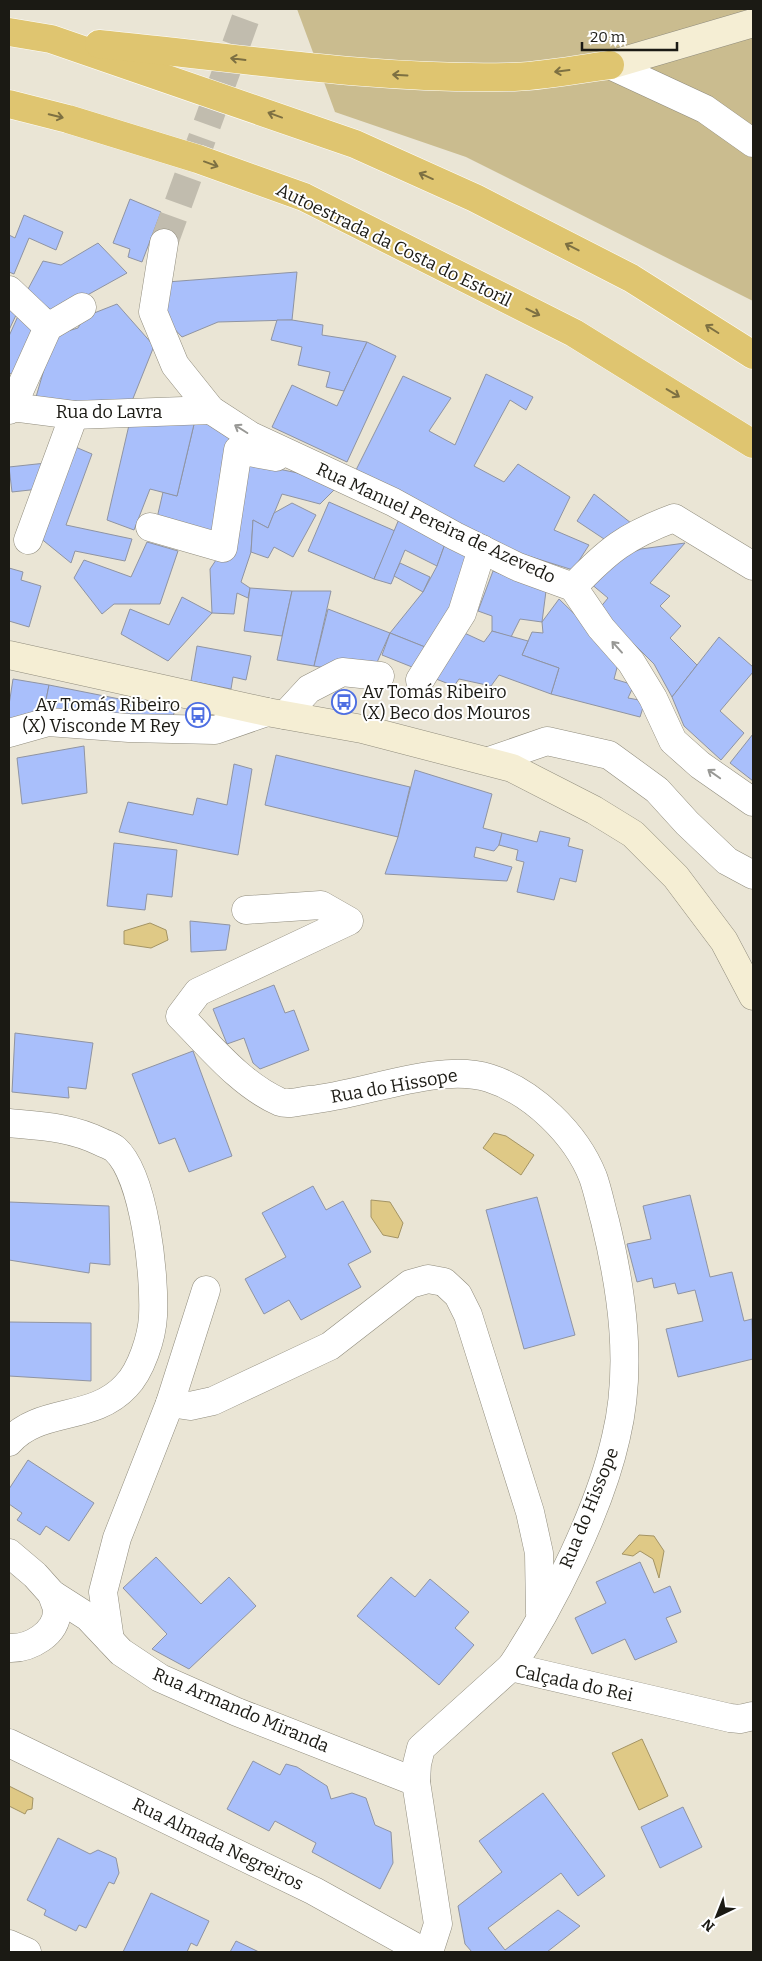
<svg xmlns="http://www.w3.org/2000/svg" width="762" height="1961" font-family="Bitter,serif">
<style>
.green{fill:#cabc8f}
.water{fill:#dfc986;stroke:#a49464}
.building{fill:#a9bffb;stroke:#8f94a2}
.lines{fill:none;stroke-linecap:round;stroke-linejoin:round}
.street-tunnel{stroke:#c1bcae;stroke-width:28;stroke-dasharray:28 14;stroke-linecap:butt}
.street-casing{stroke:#908c7d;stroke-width:29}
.secondary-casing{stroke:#908c7d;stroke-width:29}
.highway-casing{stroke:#fff;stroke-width:29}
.street{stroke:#fff;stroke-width:28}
.secondary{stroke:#f5eed4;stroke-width:28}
.highway{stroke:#dfc570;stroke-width:28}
.oneway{stroke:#7d7042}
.oneway2{stroke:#989895}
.labels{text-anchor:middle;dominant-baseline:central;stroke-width:4;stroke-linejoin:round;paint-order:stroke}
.street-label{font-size:18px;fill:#1b1a14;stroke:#fff}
.poi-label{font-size:18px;fill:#1b1a14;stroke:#fff;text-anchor:start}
</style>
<rect width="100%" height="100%" fill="#eae5d5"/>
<path class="green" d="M297 9H753V301L466 157 335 112Z"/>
<g class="water">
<path d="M150 923 166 930 168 940 151 948 124 944V931Z"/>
<path d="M494 1133 506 1136 534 1155 521 1175 483 1148Z"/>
<path d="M371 1200 390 1202 403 1223 398 1238 383 1235 371 1217Z"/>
<path d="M639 1535 654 1536 664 1551 659 1578 653 1559 640 1551 633 1556 622 1554Z"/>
<path d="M642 1739 668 1796 639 1810 612 1753Z"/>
<path d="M9 1786 33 1798 32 1809 27 1810 25 1814 9 1806Z"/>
</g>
<g class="building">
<path d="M130 199 161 212 142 262 128 257 130 249 113 243Z"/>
<path d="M24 215 63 232 56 250 29 238 14 274 9 272V235L15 238Z"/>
<path d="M98 243 127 273 55 313 27 291 43 261 61 265Z"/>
<path d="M297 272 292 320 218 322 182 337 167 321V282Z"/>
<path d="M117 304 154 346 132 401 84 405 36 397 54 335 78 328 84 317Z"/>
<path d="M9 309 17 313 9 330Z"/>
<path d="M18 316 39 326 17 376 9 373V336Z"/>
<path d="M277 320H292L323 325 322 335 367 342 344 391 326 387 330 372 298 365 302 347 271 340Z"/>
<path d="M367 342 396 356 347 462 272 427 292 385 337 406Z"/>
<path d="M486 374 533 397 526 410 510 400 474 466 504 482 518 464 570 497 554 530 589 545 573 570 506 549 355 472 403 376 451 398 429 431 455 445Z"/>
<path d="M195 420 241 431 217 533 157 518 163 492 177 496Z"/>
<path d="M195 420 177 496 150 489 134 530 107 520 129 425Z"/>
<path d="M73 446 92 454 66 525 132 539 125 561 75 551 71 563 39 537Z"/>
<path d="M244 462 298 473 337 487 320 504 282 494 268 528 253 520 251 552 241 582 250 588 248 598 237 593 234 614 212 613 210 569 224 548Z"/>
<path d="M46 463 39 489 12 492 9 467Z"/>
<path d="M594 494 631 523 613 538 604 539 577 521Z"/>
<path d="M329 502 395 531 374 579 308 551Z"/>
<path d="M292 503 316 515 293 557 274 547 268 558 251 552 253 520 268 528 274 513Z"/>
<path d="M399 519 445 544 437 566 405 550 391 584 374 579Z"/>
<path d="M147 542 178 551 160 604H114L102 614 74 578 84 560 131 577Z"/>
<path d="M685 543 650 583 670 596 660 606 681 626 670 638 697 665 672 697 654 664 599 609 608 598 590 583 614 560 641 549Z"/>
<path d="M445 544 471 555 452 612 425 647 390 633 423 592 437 566Z"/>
<path d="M400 563 430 577 423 592 394 576Z"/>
<path d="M9 568 23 572 21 580 41 586 29 627 9 621Z"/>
<path d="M493 571 546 591 542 622 520 619 511 637 492 631V616L478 611Z"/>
<path d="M250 588 292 591 282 636 244 631Z"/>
<path d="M292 591H331L314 666 277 660Z"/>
<path d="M182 597 212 613 168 661 121 634 130 609 169 625Z"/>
<path d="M559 599 596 635 618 664 614 679 634 685 628 698 645 701 640 717 551 694 559 668 522 655 532 632 543 633 542 622Z"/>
<path d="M328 609 390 633 371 676 314 666Z"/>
<path d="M460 631 484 642 492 631 528 641 522 655 559 668 551 694 499 675 491 686 459 679 454 686 431 677Z"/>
<path d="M390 633 425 647 417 669 382 655Z"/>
<path d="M719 637 753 667V672L720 711 744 733 721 760 684 726 672 697Z"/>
<path d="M197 646 251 656 246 680 233 677 231 689 191 681Z"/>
<path d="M13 679 49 685 44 710 9 722V705Z"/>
<path d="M49 685 175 710 171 723 44 710Z"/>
<path d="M753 734V781L730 763Z"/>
<path d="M84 746 87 793 22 804 17 758Z"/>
<path d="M276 755 410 787 398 837 265 805Z"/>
<path d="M234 764 252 769 238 855 119 832 128 802 193 815 197 798 227 805Z"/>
<path d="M415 770 492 794 483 828 502 833 499 845 494 851 476 847 474 857 512 867 507 881 385 874 398 837Z"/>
<path d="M540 831 570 838 568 846 583 850 576 882 560 878 554 900 517 892 524 862 516 860 518 850 499 845 502 833 537 842Z"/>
<path d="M114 843 177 850 172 897 147 894 145 910 107 906Z"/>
<path d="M190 921 230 925 226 950 191 952Z"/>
<path d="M274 985 285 1013 294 1010 309 1050 260 1069 253 1063 244 1038 227 1044 213 1009Z"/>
<path d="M15 1033 93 1043 86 1089 68 1087 69 1098 12 1092Z"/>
<path d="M193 1051 232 1156 189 1172 175 1138 159 1144 132 1074Z"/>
<path d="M313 1186 326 1210 343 1201 371 1252 348 1264 361 1287 301 1320 289 1300 264 1314 245 1279 286 1257 262 1213Z"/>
<path d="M690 1195 710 1277 732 1272 744 1321 752 1319 753 1359 678 1377 666 1329 703 1321 695 1290 678 1294 675 1283 654 1288 652 1278 637 1282 627 1244 651 1239 643 1206Z"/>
<path d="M537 1197 575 1335 524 1349 486 1210Z"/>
<path d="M9 1202 109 1206 110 1265 90 1263 89 1273 9 1260Z"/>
<path d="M9 1322 91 1323V1381L9 1376Z"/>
<path d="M28 1460 94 1503 69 1541 46 1526 40 1535 17 1520 22 1513 9 1504V1489Z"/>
<path d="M156 1557 201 1604 229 1577 256 1606 189 1669 152 1649 167 1634 123 1588Z"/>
<path d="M640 1562 654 1593 670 1586 681 1612 666 1618 677 1642 635 1660 625 1639 592 1654 575 1618 606 1603 596 1582Z"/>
<path d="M391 1577 415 1597 430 1579 469 1612 455 1628 474 1645 439 1685 357 1616Z"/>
<path d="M253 1761 280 1775 286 1764 297 1767 327 1786 331 1799 352 1793 366 1798 375 1825 391 1832 393 1863 380 1889 312 1852 316 1843 275 1821 269 1831 227 1809Z"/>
<path d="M543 1793 605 1876 578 1896 561 1873 488 1928 505 1950 558 1910 580 1926 547 1952H472L465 1944 458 1906 502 1872 479 1841Z"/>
<path d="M683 1807 702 1847 660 1868 641 1827Z"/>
<path d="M58 1838 90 1854 98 1850 116 1858 119 1873 114 1884 109 1882 86 1928 79 1925 76 1931 44 1915 46 1910 27 1900Z"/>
<path d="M151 1893 209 1921 197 1946 191 1943 187 1952H123Z"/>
<path d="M236 1941 259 1952H230Z"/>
</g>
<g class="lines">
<path class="street-tunnel" d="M164 243 249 9"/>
<defs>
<g id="street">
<path d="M610 65 705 109 753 143"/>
<path d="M164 243 153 312 175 365 211 410 251 436 393 502 455 536 518 567 573 587 601 628 631 662 653 698 673 741 700 765 753 802"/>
<path d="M9 290 48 327"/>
<path d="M12 407 48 327 82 307"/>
<path d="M9 410 12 407 74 415 211 410"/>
<path d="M150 527 223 548 238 450 276 457"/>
<path d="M28 540 74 415"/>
<path d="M573 587C608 550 626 536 674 518L753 566"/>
<path d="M420 680 462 613 482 549"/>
<path d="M285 715 309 689 342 672 380 676"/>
<path d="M9 733 48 722 129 728 215 730 267 712"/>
<path d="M489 761 547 741 609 755 657 790 687 823 727 861 753 875"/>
<path d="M246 910 321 905 349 921 198 992 180 1016C210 1046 241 1085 280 1102 288 1105 301 1101 310 1100 363 1095 440 1062 489 1078 533 1092 576 1134 593 1177 598 1191 601 1207 605 1221 622 1291 633 1366 616 1437 600 1509 552 1606 511 1667"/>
<path d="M9 1123C41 1126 71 1127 101 1142 105 1144 111 1146 115 1149 145 1176 155 1276 153 1316 152 1337 141 1371 126 1386 93 1422 39 1407 9 1442"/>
<path d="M206 1290 170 1403 190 1406 213 1401 330 1346 410 1284 428 1279 444 1282 458 1295 468 1315 530 1512 539 1553 540 1613"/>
<path d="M9 1553 35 1575 52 1594 88 1617 121 1652 160 1678 237 1712 416 1782"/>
<path d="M110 1640 103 1592 117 1538 170 1403"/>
<path d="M9 1648C29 1649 58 1634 57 1609 56 1604 53 1599 52 1594"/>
<path d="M9 1743 314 1891 424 1952"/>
<path d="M9 1944 27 1952"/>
<path d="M429 1952 438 1924 416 1782 417 1764 421 1748 511 1667 730 1718 740 1719 753 1716"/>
</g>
<g id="secondary">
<path d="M610 65 753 23"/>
<path d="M9 655 267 712 362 729 512 768 594 810 633 834 676 877 724 941 753 996"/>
</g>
<g id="highway">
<path d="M9 32 51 39 355 144 475 198 631 278 753 355"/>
<path d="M99 44C235 57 371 80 508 77 542 77 577 69 610 65"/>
<path d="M9 104 68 119 198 159 304 197 574 333 753 444"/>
</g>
</defs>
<use href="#street" class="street-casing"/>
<use href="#secondary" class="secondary-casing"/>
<use href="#highway" class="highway-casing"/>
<use href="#street" class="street"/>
<use href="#secondary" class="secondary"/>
<use href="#highway" class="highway"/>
</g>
<defs><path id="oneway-shaft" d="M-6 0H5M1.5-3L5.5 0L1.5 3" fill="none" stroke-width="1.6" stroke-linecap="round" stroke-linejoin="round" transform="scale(1.25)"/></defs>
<g class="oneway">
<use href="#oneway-shaft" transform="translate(238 59) rotate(-173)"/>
<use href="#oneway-shaft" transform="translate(562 71) rotate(173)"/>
<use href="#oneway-shaft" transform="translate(400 75) rotate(-177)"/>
<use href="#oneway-shaft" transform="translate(275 115) rotate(-160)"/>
<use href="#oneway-shaft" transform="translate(56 116) rotate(14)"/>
<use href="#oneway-shaft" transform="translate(211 164) rotate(20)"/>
<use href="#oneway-shaft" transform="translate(426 176) rotate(-156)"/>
<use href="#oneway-shaft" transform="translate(572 247) rotate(-153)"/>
<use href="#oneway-shaft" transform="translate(533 312) rotate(26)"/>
<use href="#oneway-shaft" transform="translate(712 329) rotate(-148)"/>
<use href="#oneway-shaft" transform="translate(673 393) rotate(31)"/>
</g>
<g class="oneway2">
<use href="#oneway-shaft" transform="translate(241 429) rotate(-148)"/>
<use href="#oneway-shaft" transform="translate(617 647) rotate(-132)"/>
<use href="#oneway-shaft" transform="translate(714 774) rotate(-145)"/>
</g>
<defs>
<symbol id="bus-ring" viewBox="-11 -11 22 22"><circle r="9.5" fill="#fff" stroke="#4d6ee2" stroke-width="1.5"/><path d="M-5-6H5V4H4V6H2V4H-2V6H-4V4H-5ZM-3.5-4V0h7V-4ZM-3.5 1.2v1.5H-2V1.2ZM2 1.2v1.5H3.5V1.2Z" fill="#4d6ee2"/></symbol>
</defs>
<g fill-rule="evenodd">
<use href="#bus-ring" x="330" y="688" width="28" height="28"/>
<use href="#bus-ring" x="184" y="701" width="28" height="28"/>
</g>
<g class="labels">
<g class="street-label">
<text transform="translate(394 245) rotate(26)">Autoestrada da Costa do Estoril</text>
<text x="109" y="412">Rua do Lavra</text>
<text transform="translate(436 523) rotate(25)">Rua Manuel Pereira de Azevedo</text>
<text transform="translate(394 1086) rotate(-10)">Rua do Hissope</text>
<text transform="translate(589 1508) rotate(-68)">Rua do Hissope</text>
<text transform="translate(574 1683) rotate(12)">Calçada do Rei</text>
<text transform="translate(241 1710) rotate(23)">Rua Armando Miranda</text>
<text transform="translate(218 1844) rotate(26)">Rua Almada Negreiros</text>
</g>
<g class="poi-label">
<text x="362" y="692">Av Tomás Ribeiro<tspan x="362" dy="21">(X) Beco dos Mouros</tspan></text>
<text x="180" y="705" text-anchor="end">Av Tomás Ribeiro<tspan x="180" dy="21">(X) Visconde M Rey</tspan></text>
</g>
</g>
<rect width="762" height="1961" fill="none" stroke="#1b1a14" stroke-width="20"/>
<g transform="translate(717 1916) rotate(223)" stroke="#ffffff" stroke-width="4" paint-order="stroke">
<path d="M0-4L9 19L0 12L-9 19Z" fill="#1b1a14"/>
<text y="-8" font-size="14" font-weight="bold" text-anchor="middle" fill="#1b1a14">N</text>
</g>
<path d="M582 42v8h95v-8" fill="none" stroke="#1b1a14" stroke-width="2.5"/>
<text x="590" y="42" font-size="15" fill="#1b1a14" stroke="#ffffff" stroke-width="4" paint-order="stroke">20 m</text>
</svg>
